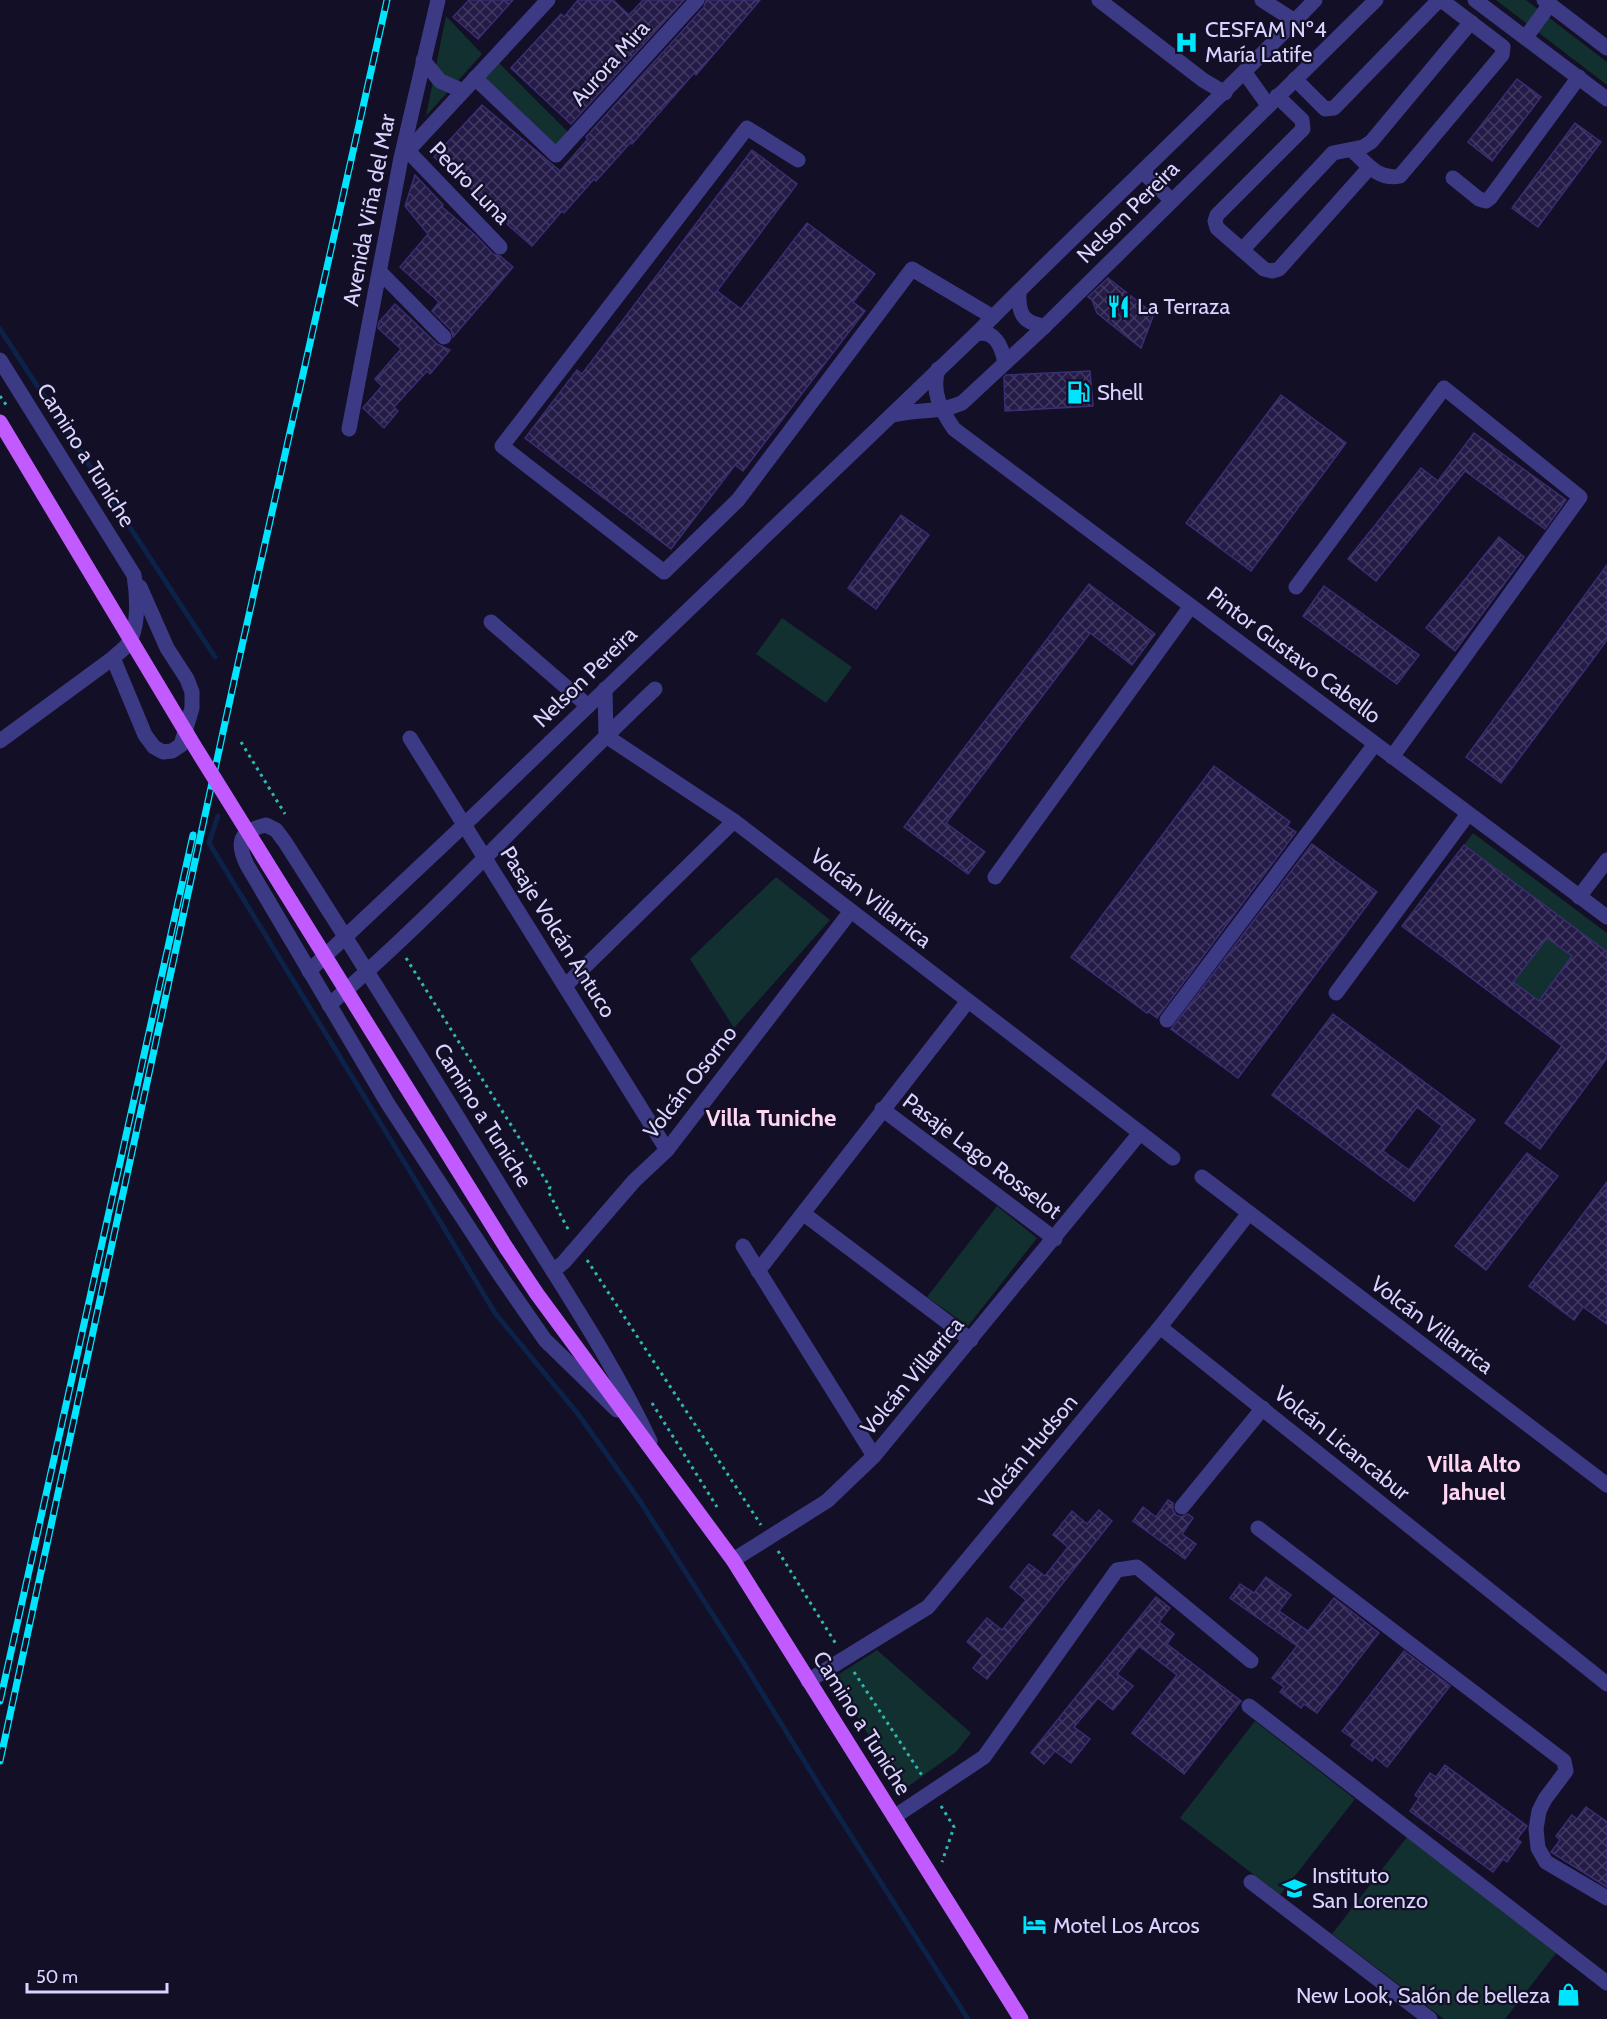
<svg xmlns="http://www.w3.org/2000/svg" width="1607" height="2019" font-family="Cabin,sans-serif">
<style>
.green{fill:#12302f}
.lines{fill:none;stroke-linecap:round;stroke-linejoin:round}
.stream{stroke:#0c2248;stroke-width:5}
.building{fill:url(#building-cross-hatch);stroke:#3b2d73;stroke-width:1.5;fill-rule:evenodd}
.path{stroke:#2fb8b0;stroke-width:3;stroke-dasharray:3 4.5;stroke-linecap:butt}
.minor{stroke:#3d3a85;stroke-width:15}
.major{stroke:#c25bff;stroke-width:15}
.rail-casing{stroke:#00e5ff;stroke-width:7}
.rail{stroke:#130f26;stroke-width:4.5;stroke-dasharray:14;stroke-linecap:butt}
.path-bridge{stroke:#2fb8b0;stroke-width:3;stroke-dasharray:3 4.5;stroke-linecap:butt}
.major-bridge{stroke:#c25bff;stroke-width:15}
.labels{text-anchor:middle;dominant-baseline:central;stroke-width:4.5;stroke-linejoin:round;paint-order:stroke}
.poi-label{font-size:22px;fill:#d9d4ff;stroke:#130f26;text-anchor:start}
.street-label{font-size:22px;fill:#d9d4ff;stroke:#130f26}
.neighbourhood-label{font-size:24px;font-weight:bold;fill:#ffd6f0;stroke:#130f26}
</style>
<defs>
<pattern id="building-cross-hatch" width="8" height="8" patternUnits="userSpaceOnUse" patternTransform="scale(1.5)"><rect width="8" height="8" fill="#241b47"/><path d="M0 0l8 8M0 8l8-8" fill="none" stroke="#433b63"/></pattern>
</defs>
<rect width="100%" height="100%" fill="#130f26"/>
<g class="green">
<path d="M1496 0H1526L1607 62V85Z"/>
<path d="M446 16 482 54 426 116Z"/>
<path d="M494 58 573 137 556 155 475 78Z"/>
<path d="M782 618 852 667 826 703 756 654Z"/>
<path d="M1473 833 1607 933V972L1605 951 1464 845Z"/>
<path d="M776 877 830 920 734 1028 690 959Z"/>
<path d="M1547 938 1572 956 1539 1001 1513 982Z"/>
<path d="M997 1206 1037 1238 968 1326 927 1297Z"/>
<path d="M877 1650 971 1733 956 1752 903 1790 833 1678Z"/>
<path d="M1255 1721 1355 1799 1280 1895 1180 1818Z"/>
<path d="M1407 1837 1557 1952 1505 2019H1444L1332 1934Z"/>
</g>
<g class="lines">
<g class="stream">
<path d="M0 329 215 657"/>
<path d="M218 816 209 843 411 1173 495 1313 578 1414 640 1501 745 1665 822 1790 968 2019"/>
</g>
</g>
<g class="building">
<path d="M469 0H513L478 39 453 17Z"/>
<path d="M578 0H613L629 15 643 0H684L571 124 511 68 561 14 564 17Z"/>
<path d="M706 0H760L696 75 694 73 632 144 631 142 596 181 594 179 564 213 562 211 532 246 507 224 509 222 434 157 482 105 560 171 588 139 586 137 704 7Z"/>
<path d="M1517 79 1541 97 1492 161 1468 142Z"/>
<path d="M1575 123 1601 142 1538 227 1512 208Z"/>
<path d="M752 150 797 184 717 291 741 309 807 223 875 274 853 302 865 311 743 471 735 465 671 549 525 438 577 370 582 374Z"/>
<path d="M415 175 443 205 442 207 475 235 493 254 500 256 513 267 453 337 451 330 432 311 439 302 400 267 428 234 405 206Z"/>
<path d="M1108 278 1154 314 1141 348 1097 313 1092 300 1088 297Z"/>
<path d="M395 304 437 344 450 350 430 374 427 371 394 407 398 411 384 428 363 408 382 386 375 379 401 349 378 328 379 322Z"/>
<path d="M1090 371 1093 406 1005 411 1004 377 1006 375Z"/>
<path d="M1281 395 1346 443 1251 571 1186 523Z"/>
<path d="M1474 433 1566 500 1545 529 1465 471 1376 581 1348 559 1421 468 1438 481Z"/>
<path d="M901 515 929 535 876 609 848 588Z"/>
<path d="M1499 537 1524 557 1455 651 1426 628Z"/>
<path d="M1607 565V640L1501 783 1466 757Z"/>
<path d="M1089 584 1155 634 1132 665 1090 633 946 823 985 852 968 874 904 827Z"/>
<path d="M1324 586 1419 655 1397 684 1303 616Z"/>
<path d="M1214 766 1290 822 1287 826 1296 832 1157 1018 1149 1012 1147 1013 1071 957Z"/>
<path d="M1312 844 1377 892 1238 1078 1171 1029Z"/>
<path d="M1464 845 1607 952V1058L1540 1149 1505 1123 1562 1046 1402 926ZM1547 938 1572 956 1539 1001 1513 982Z"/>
<path d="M1333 1014 1475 1120 1414 1201 1272 1095ZM1417 1107 1442 1126 1409 1170 1383 1151Z"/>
<path d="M1527 1153 1558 1176 1486 1270 1455 1246Z"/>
<path d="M1607 1182V1324L1583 1307 1574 1320 1529 1286Z"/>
<path d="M1168 1500 1173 1503V1510L1176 1515 1181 1517 1188 1514 1193 1518 1182 1534 1196 1544 1185 1559 1133 1521 1143 1507 1156 1517Z"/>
<path d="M1099 1510 1112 1521 987 1679 973 1668 983 1655 967 1642 987 1618 1002 1630 1026 1600 1010 1587 1029 1564 1045 1576 1068 1547 1053 1535 1072 1511 1087 1524Z"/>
<path d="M1266 1577 1291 1595 1279 1611 1308 1631 1334 1598 1379 1633 1317 1713 1304 1704 1301 1708 1280 1692 1284 1687 1272 1678 1297 1646 1230 1598 1240 1584 1254 1593Z"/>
<path d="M1156 1597 1170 1608 1159 1622 1174 1634 1167 1644 1241 1701 1184 1774 1132 1733 1177 1675 1139 1646 1117 1674 1133 1686 1113 1710 1098 1698 1074 1727 1090 1739 1071 1763 1055 1751 1044 1764 1031 1753Z"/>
<path d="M1404 1651 1450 1686 1387 1767 1375 1757 1372 1761 1351 1745 1355 1740 1342 1731Z"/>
<path d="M1445 1765 1527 1826 1517 1839 1521 1842 1507 1862 1503 1859 1493 1872 1410 1811 1419 1798 1415 1795 1430 1773 1436 1777Z"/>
<path d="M1586 1807 1607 1822V1887L1551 1852 1560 1840 1556 1836 1572 1815 1577 1819Z"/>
</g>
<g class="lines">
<g class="path">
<path d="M241 742 285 814"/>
<path d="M406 958 550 1187 548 1191 569 1231"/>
<path d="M587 1260 761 1525"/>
<path d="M652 1403 717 1507"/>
<path d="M778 1551 836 1644"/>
<path d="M854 1672 923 1777"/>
<path d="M941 1806 954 1827 942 1862"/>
</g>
<g class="minor">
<path d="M1099 0 1203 80 1225 93"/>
<path d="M1262 0 1295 21"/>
<path d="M1475 0 1607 99"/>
<path d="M1544 0 1607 48"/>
<path d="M1526 37 1550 4"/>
<path d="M423 60 440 81 463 91"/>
<path d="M1245 73 1268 105"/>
<path d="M475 78 556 155 697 0"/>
<path d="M1295 79 1325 109 1334 108 1437 2H1444L1503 47 1502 55 1400 176C1379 181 1366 163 1352 150"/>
<path d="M1277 96 1302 120 1303 129 1217 215 1215 221 1217 228 1264 269 1272 271 1279 269 1370 167"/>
<path d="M408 151 500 247"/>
<path d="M403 156 548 0"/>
<path d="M798 160 747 128 502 446 664 572 738 500 912 269 993 317"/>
<path d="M1143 172 1171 200"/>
<path d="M1453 178 1479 199 1486 201 1490 198 1579 77"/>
<path d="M1242 250 1333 153 1363 147 1371 142 1471 22"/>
<path d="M380 272 444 337"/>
<path d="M1019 291C1018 313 1022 323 1045 326"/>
<path d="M976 334C995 329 1002 347 1005 363"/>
<path d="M0 360 134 575C137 594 140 629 127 645 123 650 117 654 113 658L0 741"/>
<path d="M938 369C931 393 941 410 954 429L1607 917"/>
<path d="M893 415C917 409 939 413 962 403L1045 326 1376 0"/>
<path d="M349 429 401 158 438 0"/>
<path d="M1296 587 1444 388 1580 497 1392 757"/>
<path d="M491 622 588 706"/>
<path d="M113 658 145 735 154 747 163 752 172 751 181 745 192 708V692L187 679 167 648 140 587"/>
<path d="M605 689 606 736"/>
<path d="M606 736 734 821 1173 1158"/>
<path d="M410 738 667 1150"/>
<path d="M995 877 1191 606"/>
<path d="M1579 897 1607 860"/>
<path d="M309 971 464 825 976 334C1087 221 1205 115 1315 0"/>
<path d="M565 986 734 821"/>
<path d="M1336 993 1468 814"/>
<path d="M329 1005C444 906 545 793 655 689"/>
<path d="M1167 1020 1375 744"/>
<path d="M882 1109 1055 1239"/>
<path d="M1202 1177 1607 1485"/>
<path d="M804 1214 971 1340"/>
<path d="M743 1246 874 1456"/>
<path d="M553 1271 564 1262 634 1181 667 1150 851 911"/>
<path d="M758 1271 968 1001"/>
<path d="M1160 1327 1607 1684"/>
<path d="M617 1410 545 1340 500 1275 388 1104 247 865C236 842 239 831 266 825L276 830 285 842C363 964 439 1086 514 1209 561 1285 612 1360 650 1441"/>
<path d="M1182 1507 1263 1408"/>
<path d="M1258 1528 1564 1761 1566 1771 1545 1799 1539 1811 1536 1829 1538 1848 1546 1862 1607 1898"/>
<path d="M733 1560 827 1501 874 1456 1140 1133"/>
<path d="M808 1681 928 1607 1160 1327 1249 1213"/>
<path d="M1249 1706 1607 1983"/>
<path d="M894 1817 984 1757 1117 1570 1137 1567 1251 1661"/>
<path d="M1251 1882 1430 2019"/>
</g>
<path class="major" d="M507 1249 537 1294 733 1560 1021 2019"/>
<defs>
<g id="rail">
<path d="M0 1701 193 835"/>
<path d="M0 1761 233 686 387 0"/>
</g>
</defs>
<use href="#rail" class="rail-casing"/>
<use href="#rail" class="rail"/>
<path class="path-bridge" d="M0 396 7 406"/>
<path class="major-bridge" d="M0 422 195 747 507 1249"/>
</g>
<defs>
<symbol id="hospital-bare" viewBox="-9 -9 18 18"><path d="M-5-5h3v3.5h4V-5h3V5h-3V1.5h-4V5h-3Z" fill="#00e5ff" stroke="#130f26" stroke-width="2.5" paint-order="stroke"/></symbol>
<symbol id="restaurant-bare" viewBox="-9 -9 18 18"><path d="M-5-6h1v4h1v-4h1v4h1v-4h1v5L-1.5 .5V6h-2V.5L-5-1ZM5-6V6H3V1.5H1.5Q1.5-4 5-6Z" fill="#00e5ff" stroke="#130f26" stroke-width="2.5" paint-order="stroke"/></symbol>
<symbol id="fuel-bare" viewBox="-9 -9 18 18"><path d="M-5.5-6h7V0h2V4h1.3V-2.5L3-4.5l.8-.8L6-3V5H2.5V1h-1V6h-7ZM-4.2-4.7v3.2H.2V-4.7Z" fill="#00e5ff" stroke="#130f26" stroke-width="2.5" paint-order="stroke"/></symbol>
<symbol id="school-bare" viewBox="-9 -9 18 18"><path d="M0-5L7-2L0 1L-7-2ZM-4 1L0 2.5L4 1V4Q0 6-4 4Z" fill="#00e5ff" stroke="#130f26" stroke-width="2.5" paint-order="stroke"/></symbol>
<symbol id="hotel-bare" viewBox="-9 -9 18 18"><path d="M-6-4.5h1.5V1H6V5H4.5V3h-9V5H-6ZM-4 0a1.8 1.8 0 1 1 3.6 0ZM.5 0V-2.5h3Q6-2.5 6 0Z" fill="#00e5ff" stroke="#130f26" stroke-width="2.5" paint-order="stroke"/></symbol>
<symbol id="shop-bare" viewBox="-9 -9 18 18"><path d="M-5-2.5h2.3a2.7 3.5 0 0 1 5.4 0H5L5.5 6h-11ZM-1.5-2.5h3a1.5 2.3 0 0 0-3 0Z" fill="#00e5ff" stroke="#130f26" stroke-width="2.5" paint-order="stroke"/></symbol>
</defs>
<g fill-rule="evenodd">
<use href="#hospital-bare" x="1170" y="26" width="33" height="33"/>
<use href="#restaurant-bare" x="1102" y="290" width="33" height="33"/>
<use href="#fuel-bare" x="1062" y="376" width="33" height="33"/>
<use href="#school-bare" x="1278" y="1872" width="33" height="33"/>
<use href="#hotel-bare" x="1018" y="1908" width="33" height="33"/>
<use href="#shop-bare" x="1552" y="1978" width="33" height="33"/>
</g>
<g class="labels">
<g class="poi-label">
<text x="1205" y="29">CESFAM Nº4<tspan x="1205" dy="25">María Latife</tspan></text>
<text x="1137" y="306">La Terraza</text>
<text x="1097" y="392">Shell</text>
<text x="1312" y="1875">Instituto<tspan x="1312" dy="25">San Lorenzo</tspan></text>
<text x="1053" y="1925">Motel Los Arcos</text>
<text x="1550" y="1995" text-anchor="end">New Look, Salón de belleza</text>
</g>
<g class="street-label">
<text transform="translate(610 63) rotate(-48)">Aurora Mira</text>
<text transform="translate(470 183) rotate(46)">Pedro Luna</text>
<text transform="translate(369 210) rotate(-79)">Avenida Viña del Mar</text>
<text transform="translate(1128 212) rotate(-45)">Nelson Pereira</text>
<text transform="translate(86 455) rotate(58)">Camino a Tuniche</text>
<text transform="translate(1294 655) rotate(37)">Pintor Gustavo Cabello</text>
<text transform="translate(585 677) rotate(-44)">Nelson Pereira</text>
<text transform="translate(871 898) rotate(38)">Volcán Villarrica</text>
<text transform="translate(558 932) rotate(58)">Pasaje Volcán Antuco</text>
<text transform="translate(690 1082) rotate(-52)">Volcán Osorno</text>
<text transform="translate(483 1115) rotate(58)">Camino a Tuniche</text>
<text transform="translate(982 1156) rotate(37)">Pasaje Lago Rosselot</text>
<text transform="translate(1432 1325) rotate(37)">Volcán Villarrica</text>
<text transform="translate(912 1376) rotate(-50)">Volcán Villarrica</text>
<text transform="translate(1342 1443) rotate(39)">Volcán Licancabur</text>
<text transform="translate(1028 1451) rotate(-50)">Volcán Hudson</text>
<text transform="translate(862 1723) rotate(58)">Camino a Tuniche</text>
</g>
<g class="neighbourhood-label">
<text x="771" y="1117">Villa Tuniche</text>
<text x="1474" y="1463">Villa Alto<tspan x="1474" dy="28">Jahuel</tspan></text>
</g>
</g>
<path d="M27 1983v9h140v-9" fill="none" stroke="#d9d4ff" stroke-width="3"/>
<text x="36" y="1983" font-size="18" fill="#d9d4ff" stroke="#130f26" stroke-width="4.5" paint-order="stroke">50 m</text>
</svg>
